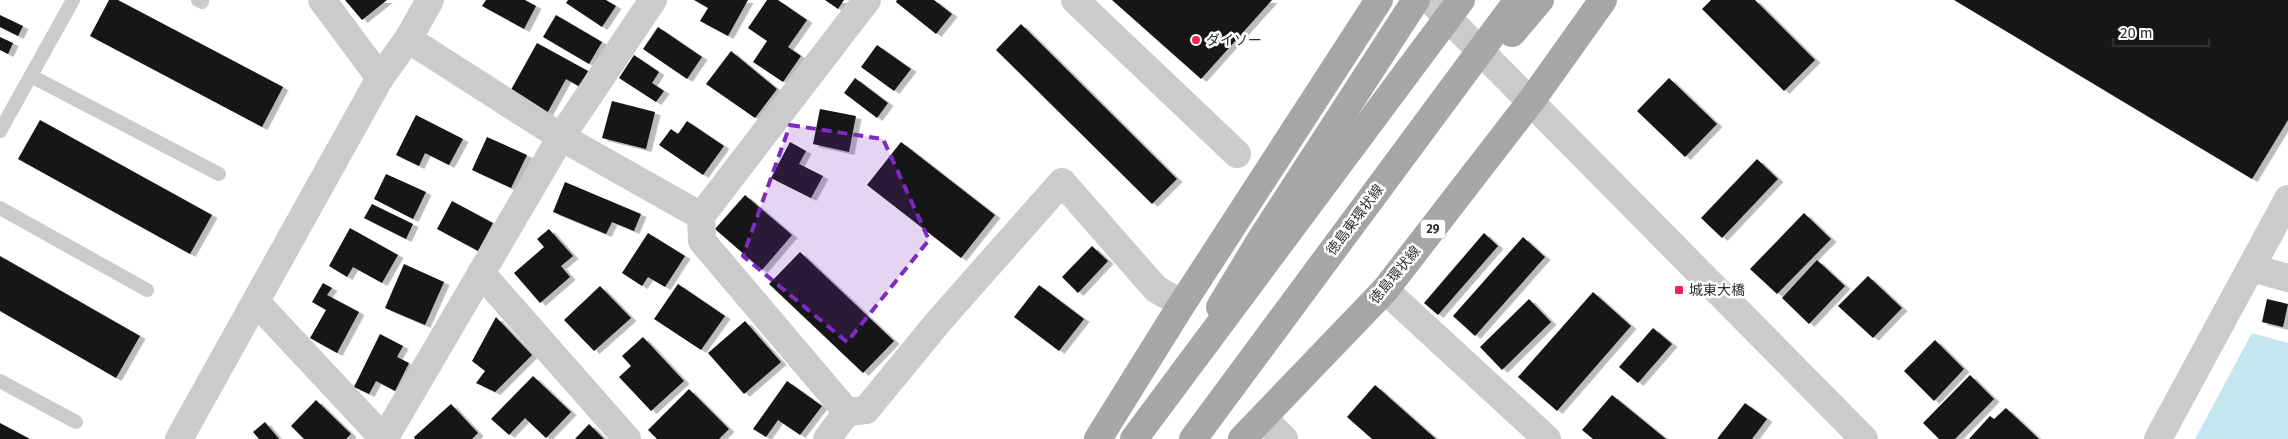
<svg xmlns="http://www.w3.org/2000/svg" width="2288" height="439" font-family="'Fira Sans','Noto Sans JP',sans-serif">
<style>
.water{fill:#c4e6ee}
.building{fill:#151515;filter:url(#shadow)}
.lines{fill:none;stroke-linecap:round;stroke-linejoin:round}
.service{stroke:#cbcbcb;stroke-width:14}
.minor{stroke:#cbcbcb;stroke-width:28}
.tertiary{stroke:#cbcbcb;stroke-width:28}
.primary{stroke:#a6a6a6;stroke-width:28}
.primary-bridge{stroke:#a6a6a6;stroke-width:28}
.marked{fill:#7b2cbf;fill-opacity:0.2;stroke:#7b2cbf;stroke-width:4;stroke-dasharray:10 6;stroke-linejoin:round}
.poi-dot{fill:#f4215a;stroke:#fff;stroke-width:2}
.labels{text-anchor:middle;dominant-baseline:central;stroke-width:5;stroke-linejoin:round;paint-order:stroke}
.shield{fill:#fff;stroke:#6d6d6d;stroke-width:1}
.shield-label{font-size:12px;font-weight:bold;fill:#2e2e2e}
.poi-label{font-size:14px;fill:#2e2e2e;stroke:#fff;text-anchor:start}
.street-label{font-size:14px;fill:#2e2e2e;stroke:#fff}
</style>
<defs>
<filter id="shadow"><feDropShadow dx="5.5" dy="3" stdDeviation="0" flood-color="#0004"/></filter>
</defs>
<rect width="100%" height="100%" fill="#fff"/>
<path class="water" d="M2252 333 2288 343V439H2195Z"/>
<g class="building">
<path d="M109 0H118L283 87 262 127 90 36Z"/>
<path d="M345 0H387L362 20Z"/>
<path d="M486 0H525L536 6 524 29 482 6Z"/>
<path d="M568 0H606L616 6 602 27 566 3Z"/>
<path d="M694 0H748L728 36 700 21 708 8Z"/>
<path d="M767 0H778L807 20 788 47 801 56 783 82 753 62 767 41 748 28Z"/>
<path d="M825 0H844L838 9Z"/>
<path d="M897 0H934L952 14 936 34 896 2Z"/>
<path d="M1112 0H1272L1201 79Z"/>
<path d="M1711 0H1755L1815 60 1784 91 1702 9Z"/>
<path d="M1954 0H2288V120L2252 179Z"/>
<path d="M0 15 23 26 18 36 0 27Z"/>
<path d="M556 15 602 42 589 64 543 37Z"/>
<path d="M1021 24 1177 179 1152 204 996 50Z"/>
<path d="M658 27 702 57 687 79 643 49Z"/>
<path d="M0 37 13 43 8 54 0 50Z"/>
<path d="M537 43 588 71 580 87 566 79 545 117 507 97Z"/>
<path d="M877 45 911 69 894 91 861 67Z"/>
<path d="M731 51 777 89 755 118 706 84Z"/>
<path d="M634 55 659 72 652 83 664 91 656 102 619 78Z"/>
<path d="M855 78 888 103 877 118 844 93Z"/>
<path d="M1669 78 1717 124 1685 157 1637 111Z"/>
<path d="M612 101 655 112 646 149 602 138Z"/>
<path d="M820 109 856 116 849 152 813 144Z"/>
<path d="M416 115 463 139 449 165 425 153 419 166 396 155Z"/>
<path d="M40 120 212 215 190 254 18 159Z"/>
<path d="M687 121 724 146 703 175 659 145 671 129 678 134Z"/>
<path d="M487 137 527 155 511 188 472 170Z"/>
<path d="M790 142 806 151 799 164 823 176 811 198 771 178Z"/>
<path d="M901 142 995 215 961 258 867 185Z"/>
<path d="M1757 159 1778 179 1722 238 1701 218Z"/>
<path d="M386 174 426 192 413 219 374 199Z"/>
<path d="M565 182 641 214 634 231 612 222 606 234 553 212Z"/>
<path d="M745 195 792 235 762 270 715 229Z"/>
<path d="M452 201 493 223 478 251 437 229Z"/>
<path d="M372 204 413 224 406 239 364 218Z"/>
<path d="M1804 213 1831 239 1777 294 1750 269Z"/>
<path d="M350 228 398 255 382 283 353 267 347 277 329 266Z"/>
<path d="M549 229 573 256 561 266 570 277 540 303 514 273 544 247 537 239Z"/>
<path d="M648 233 685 256 665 287 648 277 642 286 622 273Z"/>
<path d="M1484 233 1498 246 1438 315 1424 303Z"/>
<path d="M1523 237 1545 257 1475 336 1453 316Z"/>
<path d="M1092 246 1108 261 1078 293 1062 277Z"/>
<path d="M800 252 894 341 863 373 769 284Z"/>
<path d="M0 256 140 336 116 378 0 311Z"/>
<path d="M1817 260 1845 286 1809 324 1782 298Z"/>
<path d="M404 264 444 282 425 325 385 308Z"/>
<path d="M1868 276 1902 308 1873 338 1838 306Z"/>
<path d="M323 283 332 288 327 295 359 312 337 353 310 338 326 310 312 302Z"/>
<path d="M678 284 725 316 701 350 654 319Z"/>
<path d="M1039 285 1084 319 1059 351 1014 317Z"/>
<path d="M600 286 631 318 594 351 564 320Z"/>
<path d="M1593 292 1631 326 1557 411 1518 377Z"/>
<path d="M1529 299 1551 322 1502 370 1480 347Z"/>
<path d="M2267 299 2288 304 2283 327 2262 322Z"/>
<path d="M496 317 532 355 495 392 476 383 485 371 472 361Z"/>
<path d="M745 321 781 362 744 394 708 353Z"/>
<path d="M1653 328 1672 344 1638 383 1619 367Z"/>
<path d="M380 334 403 346 397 357 409 363 395 391 376 381 369 394 354 387Z"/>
<path d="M643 337 684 381 651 411 619 377 631 366 622 356Z"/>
<path d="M1935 340 1964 369 1934 401 1904 371Z"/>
<path d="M1970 375 1994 399 1955 439H1939L1923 423Z"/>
<path d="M533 376 571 412 546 438 525 418 509 435 491 419Z"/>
<path d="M787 381 822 406 800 435 778 420 766 437 753 429Z"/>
<path d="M1375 385 1436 439H1372L1347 417Z"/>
<path d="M689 389 729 429 719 439H657L648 430Z"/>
<path d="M1612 395 1666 439H1593L1582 430Z"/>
<path d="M316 400 351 434 346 439H304L291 426Z"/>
<path d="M1745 403 1767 419 1752 439H1717Z"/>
<path d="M451 404 478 433 472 439H415L414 437Z"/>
<path d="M2006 408 2039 439H1969L1990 416 1994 419Z"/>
<path d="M265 422 279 439H259L253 432Z"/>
<path d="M0 423 30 439H0Z"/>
<path d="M589 424 604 439H575Z"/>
</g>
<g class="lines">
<g class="service">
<path d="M198 0 202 2"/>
<path d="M31 76 219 174"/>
<path d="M0 131 73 0"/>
<path d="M0 208 147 290"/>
<path d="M0 381 76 422"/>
</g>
<g class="minor">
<path d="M322 0 380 78"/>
<path d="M1075 0 1237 154"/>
<path d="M408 39 561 137 701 216 702 241 847 412 827 439"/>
<path d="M701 216 867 0"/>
<path d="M2252 268 2288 278"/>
<path d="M481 273 627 439"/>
<path d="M1385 290 1547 439"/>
<path d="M256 302 384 439"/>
<path d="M847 412 866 410 939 321 1062 182 1156 289 1182 304"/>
<path d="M1263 418 1284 439"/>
<path d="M384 439 561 137 653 0"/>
<path d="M2158 439 2288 199"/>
</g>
<g class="tertiary">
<path d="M1430 0 1864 439"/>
<path d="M179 439 380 78 408 39 430 0"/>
</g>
<g class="primary">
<path d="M1220 307 1263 236 1416 0"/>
<path d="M1098 439 1182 304 1379 0"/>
<path d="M1242 439 1385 290 1531 101 1603 0"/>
</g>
<g class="primary-bridge">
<path d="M1512 33 1540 0"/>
<path d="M1134 439 1461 0"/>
<path d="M1193 439 1518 0"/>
</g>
</g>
<path class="marked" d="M790 125 883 139 929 240 847 342 743 256Z"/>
<g class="poi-dot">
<circle cx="1196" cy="40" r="5"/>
<rect x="1674" y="285" width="10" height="10" rx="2.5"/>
</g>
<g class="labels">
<rect class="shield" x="1420.5" y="219.5" width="25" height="19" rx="4"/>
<g class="shield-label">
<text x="1433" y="229">29</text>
</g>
<g class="poi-label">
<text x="1206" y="40">ダイソー</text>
<text x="1689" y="290">城東大橋</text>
</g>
<g class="street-label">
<text transform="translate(1355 220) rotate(-53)">徳島東環状線</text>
<text transform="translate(1395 275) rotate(-50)">徳島環状線</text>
</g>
</g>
<path d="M2113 38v8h96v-8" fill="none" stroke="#2e2e2e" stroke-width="2.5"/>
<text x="2120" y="38" font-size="15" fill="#2e2e2e" stroke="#ffffff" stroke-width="4" paint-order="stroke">20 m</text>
</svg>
